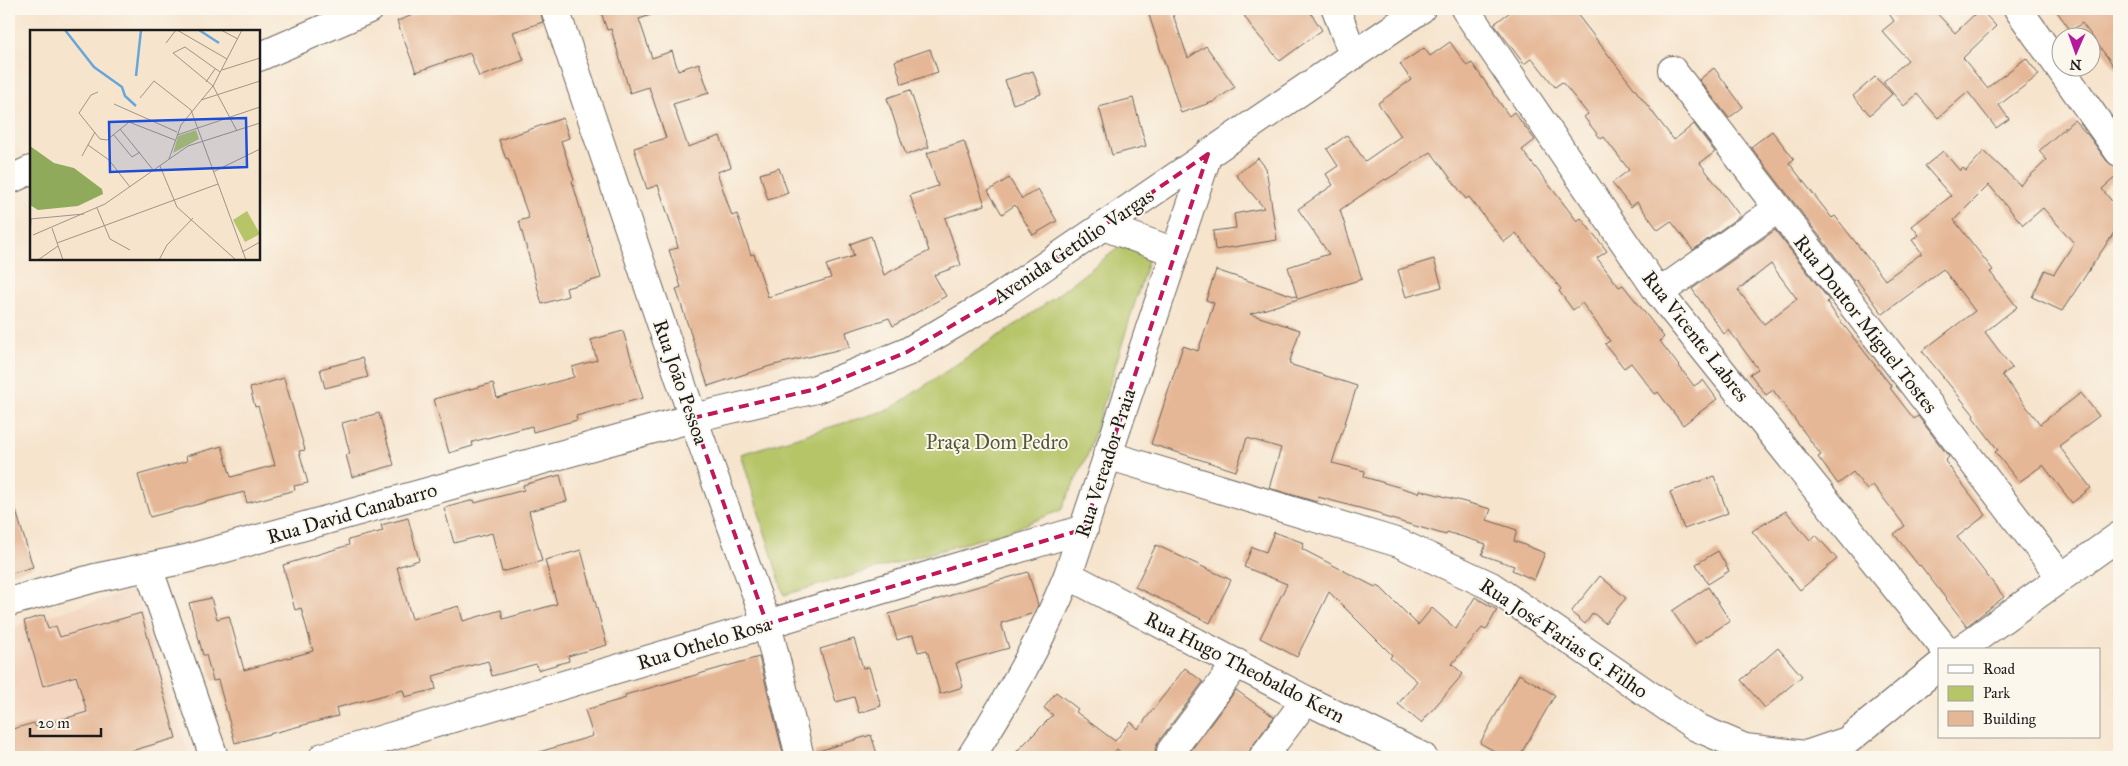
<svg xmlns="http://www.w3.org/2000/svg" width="2128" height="766" font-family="'IM FELL Great Primer',serif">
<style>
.built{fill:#f3d4be}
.green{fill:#b6c568;stroke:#697042}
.building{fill:#e5b796;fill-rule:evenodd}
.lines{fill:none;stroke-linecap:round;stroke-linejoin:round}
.minor-casing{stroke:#68625a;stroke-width:30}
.minor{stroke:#fff;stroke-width:28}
.marked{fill:none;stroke:#c2185b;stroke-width:4;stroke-dasharray:10 6;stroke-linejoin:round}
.labels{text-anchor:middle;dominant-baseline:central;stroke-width:4;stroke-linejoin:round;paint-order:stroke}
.street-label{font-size:20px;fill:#1c1c1c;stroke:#fbf7ec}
.park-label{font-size:20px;fill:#525737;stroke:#fbf7ec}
.inset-river{fill:none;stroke:#68a7db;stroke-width:2.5}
.inset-road{fill:none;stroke:#9f9486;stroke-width:1}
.view{fill:#1d4ed8;fill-opacity:0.15;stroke:#1d4ed8;stroke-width:2.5}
.inset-edge{fill:none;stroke:#1c1c1c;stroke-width:2.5}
</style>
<rect width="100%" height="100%" fill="#fbf7ec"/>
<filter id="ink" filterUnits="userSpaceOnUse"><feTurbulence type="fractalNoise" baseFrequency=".02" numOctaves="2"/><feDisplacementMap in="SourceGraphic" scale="10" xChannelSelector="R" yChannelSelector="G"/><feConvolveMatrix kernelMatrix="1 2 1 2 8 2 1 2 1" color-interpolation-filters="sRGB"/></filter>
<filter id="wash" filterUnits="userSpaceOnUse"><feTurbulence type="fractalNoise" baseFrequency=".0096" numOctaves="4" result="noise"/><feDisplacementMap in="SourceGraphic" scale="20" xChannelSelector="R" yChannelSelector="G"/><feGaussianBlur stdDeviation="1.12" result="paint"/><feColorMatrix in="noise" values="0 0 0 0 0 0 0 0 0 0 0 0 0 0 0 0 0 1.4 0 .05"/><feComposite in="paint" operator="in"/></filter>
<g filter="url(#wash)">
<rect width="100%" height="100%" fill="#f6e4cd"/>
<path class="built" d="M136 589 190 757H9V628Z"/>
<path class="green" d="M1122 245 1150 254 1088 454 1061 510 1012 530 784 595 741 454 890 409 1040 308Z"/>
<g id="blocks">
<g class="building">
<path d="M429 9H540L543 22 513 32 524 60 479 77 470 53 416 72 397 21Z"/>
<path d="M600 9H660V12L639 19 652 58 672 51 678 70 699 63 709 93 673 104 688 147 720 136 731 167 717 172 732 216 737 214 751 255 754 254 768 297 831 278 826 265 854 256 850 244 871 236 884 275 929 251 910 195 938 186 927 153 964 141 985 205 945 218 961 265 934 275 946 296 893 326 889 318 846 332 850 347 770 366 708 386 676 289 681 287 669 250 678 248 675 236 658 185 647 189 634 148 666 138 649 87 630 93 611 29 607 30Z"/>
<path d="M1147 9H1171L1188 58 1206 46 1235 87 1213 102 1181 113Z"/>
<path d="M1240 9H1308L1322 30 1280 61 1253 29Z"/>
<path d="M1514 9H1573L1674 140 1694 124 1715 152 1700 163 1740 216 1693 250 1671 221 1658 230 1637 202 1631 207 1612 183 1629 170 1604 137 1601 139 1584 117 1588 114 1562 82 1555 87 1532 58 1524 64 1494 24Z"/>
<path d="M1886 9H1933L1955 33 1980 9 1996 26 1963 58 1987 88 2026 58 2039 75 1999 105 2009 119 1996 128 1968 92 1938 118 1917 94 1904 106 1883 82 1908 60 1882 31 1894 21Z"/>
<path d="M2055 9H2119V73L2082 23 2071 31Z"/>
<path d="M1450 42 1467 66 1472 63 1509 116 1514 112 1535 140 1522 150 1577 221 1581 218 1607 251 1597 258 1619 287 1623 285 1664 337 1660 341 1694 386 1703 380 1717 399 1683 425 1658 392 1655 394 1631 363 1624 368 1605 344 1610 341 1582 303 1573 310 1559 291 1561 289 1516 233 1504 242 1469 197 1466 199 1431 152 1386 180 1385 179 1340 210 1362 279 1250 314 1300 330 1289 364 1357 386 1332 463 1365 471 1364 477 1419 493 1420 490 1491 509 1487 520 1517 530 1514 541 1545 553 1534 580 1512 570 1514 566 1482 555 1486 544 1447 532 1446 535 1381 516 1382 514 1318 497 1317 502 1269 488 1281 448 1247 438 1236 471 1151 444 1183 346 1198 351 1214 303 1206 300 1216 270 1297 297 1288 267 1329 254 1298 209 1333 185 1326 174 1338 166 1327 149 1347 135 1365 161 1401 136 1378 103 1411 80 1400 64 1424 48 1430 56Z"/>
<path d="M930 49 938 72 902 84 895 61Z"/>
<path d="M1714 68 1743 107 1729 118 1699 80Z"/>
<path d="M1033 71 1041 94 1013 104 1005 80Z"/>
<path d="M1875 77 1892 94 1870 115 1853 96Z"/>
<path d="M910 90 929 147 906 155 887 98Z"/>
<path d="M1133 98 1146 146 1112 155 1099 107Z"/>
<path d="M563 118 569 138 561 141 574 180 572 181 601 278 566 288 568 296 542 304 519 221 529 218 508 158 506 159 499 140Z"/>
<path d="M2074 120 2088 135 2107 161 2119 168V174L2102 189 2119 210V225L2062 311 2032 297 2045 270 2054 274 2074 243 2043 208 2023 225 1989 185 1954 220 1993 270 1990 272 2017 307 1985 332 2012 368 2002 375 2040 424 2081 393 2099 416 2059 446 2091 488 2072 503 2043 465 2019 482 1995 452 1998 450 1973 417 1974 415 1922 351 1975 311 1943 269 1883 314 1856 279 1854 281 1751 147 1772 131 1794 159 1789 163 1832 218 1835 216 1885 280 1922 253 1912 240 1919 235 1912 226 1951 196 1925 166 1943 151 1960 171 1963 168 1966 171 1984 151 2020 185 2047 160 2039 151Z"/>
<path d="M1258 158 1266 168 1277 240 1215 250 1213 231 1236 228 1234 214 1264 208 1236 175Z"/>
<path d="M779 168 788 193 768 200 760 174Z"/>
<path d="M1009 178 1022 199 1038 189 1057 221 1033 235 1015 205 1002 214 988 191Z"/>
<path d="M1775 230 1829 300 1827 302 1835 314 1892 387 1890 388 1914 419 1918 416 1949 457 1945 461 1986 515 1957 537 2004 597 1967 626 1920 565 1919 566 1894 534 1905 526 1873 485 1867 490 1853 472 1838 484 1818 457 1821 455 1773 390 1766 395 1750 374 1758 369 1729 330 1724 334 1692 289ZM1771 264 1797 299 1764 324 1738 290Z"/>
<path d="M1434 259 1442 287 1406 297 1398 270Z"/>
<path d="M623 331 643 398 576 416 577 420 533 432 532 426 472 442 473 446 449 453 434 399 493 383 497 398 574 377 572 367 597 360 591 340Z"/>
<path d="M362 358 368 377 325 388 320 369Z"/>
<path d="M284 378 305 450 299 451 308 483 294 486 295 490 247 503 244 492 150 517 138 475 187 461 186 456 222 446 231 477 275 465 258 406 255 407 250 388Z"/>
<path d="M379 413 394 465 352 477 346 455 350 454 342 423Z"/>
<path d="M560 475 567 501 529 511 542 561 502 572 492 533 454 543 444 508 474 500 475 503 524 490 523 485Z"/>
<path d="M1714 476 1728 513 1684 529 1670 492Z"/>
<path d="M13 501 33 567 9 574V502Z"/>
<path d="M1786 511 1810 540 1816 535 1837 559 1800 590 1752 531Z"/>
<path d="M408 518 419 560 397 567 412 619 459 606 463 621 501 610 503 619 557 604 545 560 581 550 607 645 568 656 569 661 538 670 536 664 492 676 488 661 433 676 436 689 405 697 403 690 336 708 338 716 235 743 218 680 213 681 206 655H203L189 603 211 598 217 619 229 616 244 670 313 651 301 608 295 610 283 565 349 545 348 540 383 531 381 525Z"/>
<path d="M1274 532 1304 543 1302 549 1375 587 1378 585 1418 625 1432 608 1456 629 1475 597 1497 610 1486 630 1482 628 1452 664 1463 674 1421 723 1398 704 1417 681 1390 658 1392 655 1329 592 1297 657 1260 638 1287 584 1244 567 1252 547 1266 552Z"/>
<path d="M1156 545 1231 580 1210 623 1135 587Z"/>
<path d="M1718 551 1729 571 1708 584 1696 564Z"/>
<path d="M1028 572 1038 605 1034 613 1001 623 1009 648 956 663 963 687 940 694 927 650 918 652 913 635 897 640 889 614 952 595V594Z"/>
<path d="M1600 576 1626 598 1605 623 1593 613 1585 624 1571 612Z"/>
<path d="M1708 587 1730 621 1695 644 1672 611Z"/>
<path d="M141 613 176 738 110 757H9V730L34 723 36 727 87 712 76 676 43 686 24 621 44 615 48 629 56 626 60 637Z"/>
<path d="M854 639 863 668 869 667 881 706 859 713 854 697 836 702 820 649Z"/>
<path d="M1778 648 1802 676 1765 708 1741 680Z"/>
<path d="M759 657 784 757H540L539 752 593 736 585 710 626 698 625 695Z"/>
<path d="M1185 668 1203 682 1158 742 1155 750 1157 757H1127L1117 749 1110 757H1011L1053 715 1044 708 1056 692 1078 709 1076 712 1115 741 1131 722 1138 729Z"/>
<path d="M1519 674 1555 695 1519 757H1505L1480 743Z"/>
<path d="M1236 690 1274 717 1251 748 1248 757H1186Z"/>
<path d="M871 735 878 757H815V752Z"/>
</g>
</g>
</g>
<g filter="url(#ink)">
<use href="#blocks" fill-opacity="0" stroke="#68625a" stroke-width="1"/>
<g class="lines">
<defs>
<g id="minor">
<path d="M555 9 693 418 767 624 800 757"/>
<path d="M1336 9 1353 55"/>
<path d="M1465 9 1659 293 1946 650"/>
<path d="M2018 9 2119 152"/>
<path d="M259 57 369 9"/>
<path d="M1672 70 2061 577"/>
<path d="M9 180 31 170"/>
<path d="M1103 226 1175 252"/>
<path d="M1659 293 1777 209"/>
<path d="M1107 455 1399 543 1491 586 1696 727 1745 748 1806 755 1847 741 1939 666"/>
<path d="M148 567 214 757"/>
<path d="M1068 575 1306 700 1423 757"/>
<path d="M9 602 95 578 186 559 693 418 816 389 907 352 992 302 1421 9"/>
<path d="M1960 650 2119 536"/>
<path d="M1171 751 1237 663"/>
<path d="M323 757 1084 529"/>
<path d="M971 757C1009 697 1041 641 1068 575L1208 154"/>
<path d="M1263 757 1306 700"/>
</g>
</defs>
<use href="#minor" class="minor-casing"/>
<use href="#minor" class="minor"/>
</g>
</g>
<path class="marked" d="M1208 154 1084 529 767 624 693 418 816 389 907 352 992 302Z"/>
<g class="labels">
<g class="street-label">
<text transform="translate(1073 246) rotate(-34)">Avenida Getúlio Vargas</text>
<text transform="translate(1866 324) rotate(52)">Rua Doutor Miguel Tostes</text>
<text transform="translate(1696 336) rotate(52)">Rua Vicente Labres</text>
<text transform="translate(681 382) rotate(71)">Rua João Pessoa</text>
<text transform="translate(1105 463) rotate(-72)">Rua Vereador Praia</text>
<text transform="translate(352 513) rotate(-16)">Rua David Canabarro</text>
<text transform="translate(1564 638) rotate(34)">Rua José Farias G. Filho</text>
<text transform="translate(704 643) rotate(-17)">Rua Othelo Rosa</text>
<text transform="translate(1245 667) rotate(27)">Rua Hugo Theobaldo Kern</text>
</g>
<g class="park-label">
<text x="997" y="442">Praça Dom Pedro</text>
</g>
</g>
<g transform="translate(30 30)">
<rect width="230" height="230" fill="#f6e4cd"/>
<path d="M166 100 169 109 143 123 148 106ZM217 181 230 204 215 212 203 190Z" fill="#b6c568"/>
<path d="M0 116 24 133 44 138 72 159 73 164 48 176 8 180 0 175Z" fill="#90aa5c"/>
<path class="inset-river" d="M35 0 64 37 92 57 95 66 106 76M169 0 189 13M106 46 111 0"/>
<path class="inset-road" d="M147 0 197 29M191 0 208 9M136 13 146 0M192 40 230 28M190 42 155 17 143 23 183 56 207 101M176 52 185 39M68 62 61 65 49 83 70 109 77 110 99 92 145 110M110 68 124 51 161 80M171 70 230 51M84 74 147 102M161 80 216 230M90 99 124 141M83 104 102 127 110 122M147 105 230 77M58 115 79 130 100 157M52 126 65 102M139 129 151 95 183 56 212 0M130 136 147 177 206 230M183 142 230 119M67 178 80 209 100 220M0 189 54 184M22 198 33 230M3 205 75 174 158 116 230 93M0 207 1 189M27 213 188 154M212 222 230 212M8 230 28 216M129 230 137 215 163 188"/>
<path class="view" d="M216 88 217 137 80 142 79 92Z"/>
<rect width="230" height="230" class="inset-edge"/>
</g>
<rect width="2128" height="766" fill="none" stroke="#fbf7ec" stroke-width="30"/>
<rect x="1938" y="648" width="162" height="90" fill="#fbf7ec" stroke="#a29f99"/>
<rect x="1948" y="665" width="25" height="8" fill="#ffffff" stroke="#a29f99"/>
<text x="1983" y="674" font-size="15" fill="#1c1c1c">Road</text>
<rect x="1948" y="686" width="25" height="15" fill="#b6c568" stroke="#a29f99"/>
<text x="1983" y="698" font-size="15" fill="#1c1c1c">Park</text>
<rect x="1948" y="711" width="25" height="15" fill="#e5b796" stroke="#a29f99"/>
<text x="1983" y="724" font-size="15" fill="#1c1c1c">Building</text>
<g transform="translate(2076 52) rotate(182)"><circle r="24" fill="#fbf7ec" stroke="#a29f99"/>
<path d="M0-4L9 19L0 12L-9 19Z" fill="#b5179e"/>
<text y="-8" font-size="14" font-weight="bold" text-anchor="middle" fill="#1c1c1c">N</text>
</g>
<path d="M30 728v8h71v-8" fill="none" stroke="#1c1c1c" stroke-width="2.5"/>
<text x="38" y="728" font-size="15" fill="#1c1c1c" stroke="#fbf7ec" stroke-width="4" paint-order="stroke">20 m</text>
</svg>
